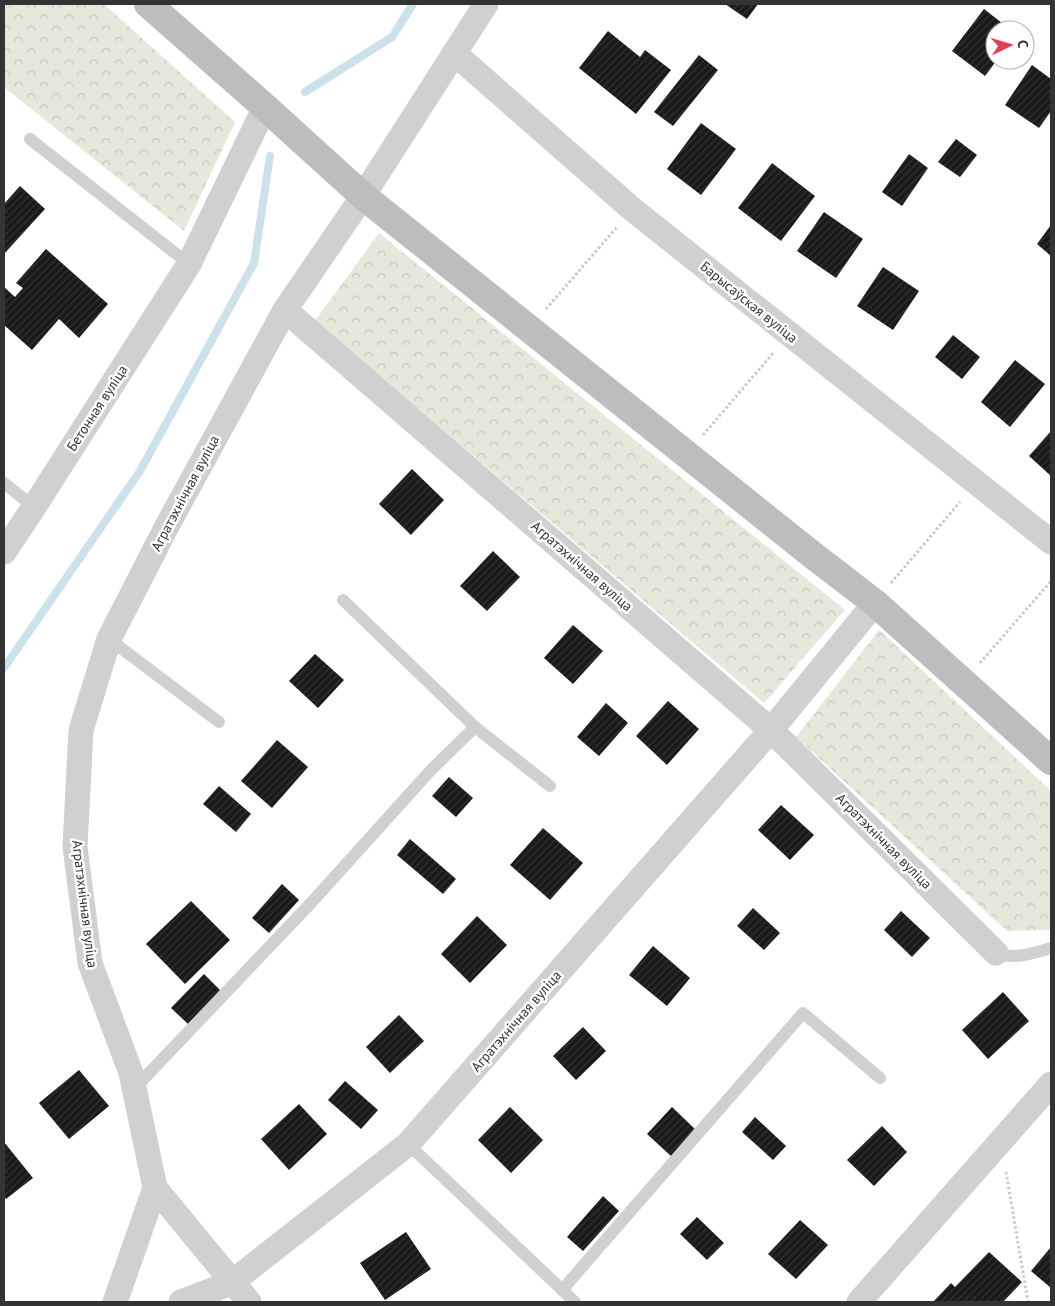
<svg xmlns="http://www.w3.org/2000/svg" width="1055" height="1306" font-family="'PT Sans',sans-serif">
<style>
.forest{fill:url(#forest-crowns)}
.lines{fill:none;stroke-linecap:round;stroke-linejoin:round}
.stream{stroke:#cde1eb;stroke-width:8}
.building{fill:url(#building-hatch)}
.path{stroke:#cacaca;stroke-width:3;stroke-dasharray:2.5 2.5;stroke-linecap:butt}
.lane{stroke:#d0d0d0;stroke-width:12}
.street{stroke:#d0d0d0;stroke-width:25}
.secondary{stroke:#bdbdbd;stroke-width:28}
.labels{text-anchor:middle;dominant-baseline:central;stroke-width:5;stroke-linejoin:round;paint-order:stroke}
.street-label{font-size:14px;fill:#333;stroke:#fff}
</style>
<defs>
<pattern id="forest-crowns" width="20" height="18" patternUnits="userSpaceOnUse" patternTransform="scale(1.25)"><rect width="20" height="18" fill="#e4e9dc"/><path d="M2 6a3 3 0 1 1 6 0M12 15a3 3 0 1 1 6 0" fill="none" stroke="#c4c8bd"/></pattern>
<pattern id="building-hatch" width="6" height="6" patternUnits="userSpaceOnUse" patternTransform="scale(1.25)"><rect width="6" height="6" fill="#1a1a1a"/><path d="M-1 1l2-2M0 6l6-6M5 7l2-2" fill="none" stroke="#333"/></pattern>
</defs>
<rect width="100%" height="100%" fill="#fff"/>
<g class="forest">
<path d="M4 4H104L235 122 184 231 4 87Z"/>
<path d="M379 233 845 610 764 703 315 321Z"/>
<path d="M879 630 1051 791V930L1007 931 796 737Z"/>
</g>
<g class="lines">
<g class="stream">
<path d="M305 92 392 37 413 4"/>
<path d="M4 668 140 471 254 263 270 156"/>
</g>
</g>
<g class="building">
<path d="M725 4H758L747 19Z"/>
<path d="M984 9 1011 30H995V60H997L985 76 952 51Z"/>
<path d="M608 31 640 57 645 50 671 70 636 114 579 68Z"/>
<path d="M699 55 718 70 673 126 654 112Z"/>
<path d="M1032 65 1051 79V111L1039 128 1005 105Z"/>
<path d="M701 123 736 149 701 195 667 169Z"/>
<path d="M956 139 977 155 960 177 938 162Z"/>
<path d="M909 154 928 168 902 206 882 192Z"/>
<path d="M772 163 815 196 781 241 738 208Z"/>
<path d="M20 186 45 209 4 254V204Z"/>
<path d="M824 212 863 239 836 278 797 251Z"/>
<path d="M1051 225V256L1037 244Z"/>
<path d="M46 249 108 304 79 338 59 319 32 350 4 325V287L15 297 23 288 16 283Z"/>
<path d="M883 267 919 291 893 330 857 306Z"/>
<path d="M953 335 980 357 962 379 935 357Z"/>
<path d="M1015 360 1045 384 1010 427 981 402Z"/>
<path d="M1051 431V476L1029 456Z"/>
<path d="M412 469 444 500 411 535 379 504Z"/>
<path d="M493 551 520 577 487 611 460 586Z"/>
<path d="M573 625 603 651 573 684 544 658Z"/>
<path d="M315 654 344 680 318 708 289 681Z"/>
<path d="M668 701 699 729 667 765 636 736Z"/>
<path d="M606 703 628 723 599 756 577 737Z"/>
<path d="M277 740 308 767 272 808 241 781Z"/>
<path d="M449 777 473 798 456 817 432 796Z"/>
<path d="M219 786 251 814 236 832 203 804Z"/>
<path d="M781 805 814 835 790 860 758 830Z"/>
<path d="M543 828 583 863 550 900 510 865Z"/>
<path d="M410 839 456 879 443 894 397 855Z"/>
<path d="M282 884 299 900 269 933 252 918Z"/>
<path d="M191 901 230 940 185 984 146 944Z"/>
<path d="M753 908 780 933 764 950 737 926Z"/>
<path d="M901 911 930 938 912 957 884 930Z"/>
<path d="M477 916 507 945 470 983 441 954Z"/>
<path d="M653 946 690 978 667 1006 629 975Z"/>
<path d="M204 974 221 991 188 1024 171 1008Z"/>
<path d="M1003 992 1029 1021 988 1059 962 1030Z"/>
<path d="M399 1015 424 1041 390 1073 366 1047Z"/>
<path d="M583 1027 606 1051 576 1080 553 1056Z"/>
<path d="M79 1070 109 1106 69 1139 39 1103Z"/>
<path d="M345 1081 378 1110 361 1129 328 1100Z"/>
<path d="M299 1104 327 1134 289 1170 261 1139Z"/>
<path d="M510 1107 543 1140 511 1173 478 1140Z"/>
<path d="M672 1107 697 1131 672 1157 647 1134Z"/>
<path d="M755 1117 786 1146 773 1160 742 1132Z"/>
<path d="M882 1126 907 1152 874 1186 847 1160Z"/>
<path d="M4 1142 33 1178 6 1199 4 1196Z"/>
<path d="M603 1196 619 1211 583 1251 567 1237Z"/>
<path d="M697 1217 724 1243 707 1260 680 1234Z"/>
<path d="M800 1220 828 1245 796 1279 768 1254Z"/>
<path d="M406 1232 431 1269 385 1300 360 1263Z"/>
<path d="M1051 1247V1288L1031 1271Z"/>
<path d="M989 1252 1022 1282 1003 1302H933L951 1283 955 1287Z"/>
</g>
<g class="lines">
<g class="path">
<path d="M546 309 617 227"/>
<path d="M703 435 774 352"/>
<path d="M891 583 960 502"/>
<path d="M980 663 1051 581"/>
<path d="M1006 1172 1028 1302"/>
</g>
<g class="lane">
<path d="M30 139 189 264"/>
<path d="M4 483 34 507"/>
<path d="M343 600 475 727"/>
<path d="M109 639 219 722"/>
<path d="M996 953C1015 960 1033 953 1051 948"/>
<path d="M134 1089 311 903 431 770 475 727 550 786"/>
<path d="M408 1144 575 1302"/>
<path d="M562 1290 803 1013 880 1078"/>
</g>
<g class="street">
<path d="M454 53 632 209 1051 542"/>
<path d="M285 310 771 730 996 953"/>
<path d="M4 552 34 507 189 264 265 107"/>
<path d="M115 1302 155 1188"/>
<path d="M181 1302 231 1283 408 1144 771 730 875 603"/>
<path d="M249 1302 155 1188 131 1073 90 963 75 847 81 730 109 639 167 526 285 310 363 196 486 4"/>
<path d="M859 1302 1051 1084"/>
</g>
<path class="secondary" d="M148 4 265 107 363 196 810 553 875 603 1051 761"/>
</g>
<g class="labels">
<g class="street-label">
<text transform="translate(749 302) rotate(39)">Барысаўская вуліца</text>
<text transform="translate(97 408) rotate(-57)">Бетонная вуліца</text>
<text transform="translate(185 493) rotate(-62)">Агратэхнічная вуліца</text>
<text transform="translate(582 566) rotate(41)">Агратэхнічная вуліца</text>
<text transform="translate(884 841) rotate(45)">Агратэхнічная вуліца</text>
<text transform="translate(85 904) rotate(83)">Агратэхнічная вуліца</text>
<text transform="translate(516 1021) rotate(-49)">Агратэхнічная вуліца</text>
</g>
</g>
<rect width="1055" height="1306" fill="none" stroke="#333333" stroke-width="10"/>
<g transform="translate(1010 45) rotate(85)"><circle r="24" fill="#ffffff" stroke="#adadad"/>
<path d="M0-4L9 19L0 12L-9 19Z" fill="#df4054"/>
<text y="-8" font-size="14" font-weight="bold" text-anchor="middle" fill="#333333">С</text>
</g>
</svg>
